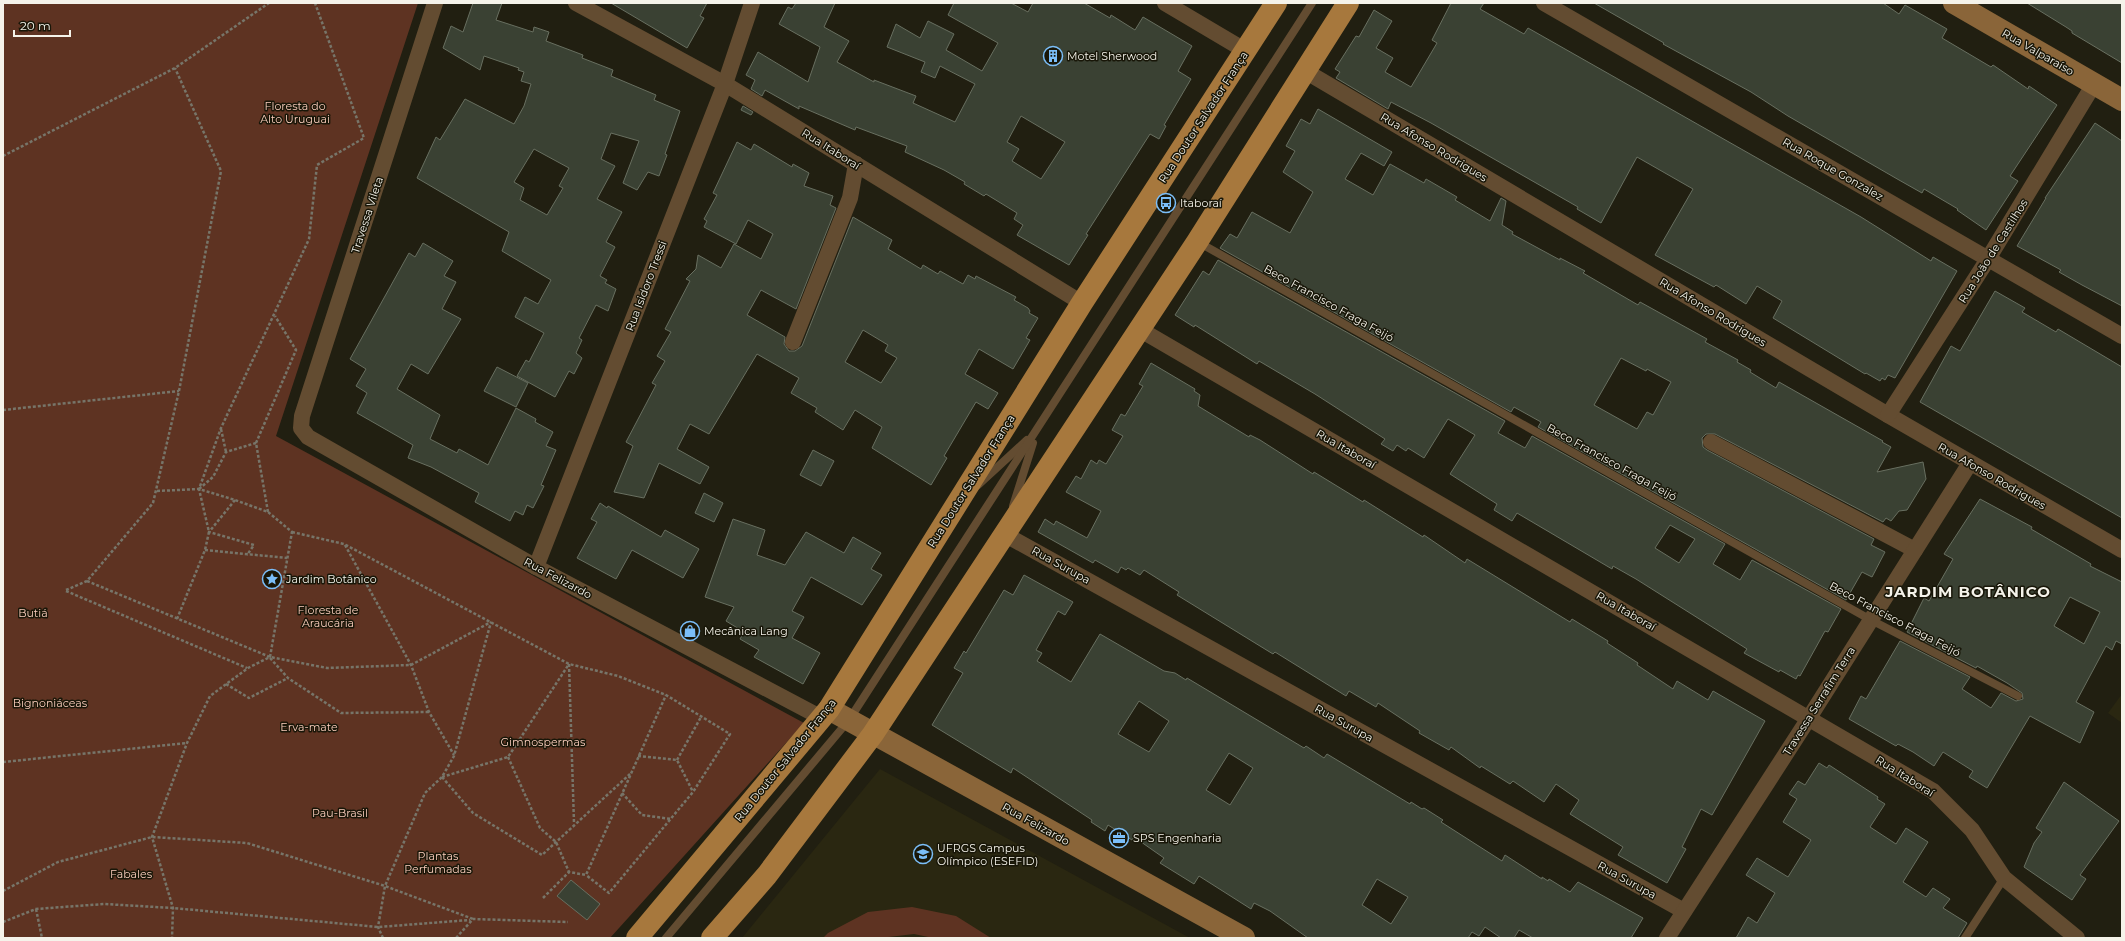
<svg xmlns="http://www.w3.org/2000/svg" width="2125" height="941" font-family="Montserrat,sans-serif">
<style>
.built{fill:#2a2711}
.green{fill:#5e3322}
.building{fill:#3a4133;stroke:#686f60;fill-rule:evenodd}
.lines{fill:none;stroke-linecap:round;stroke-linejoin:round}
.path{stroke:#777569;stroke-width:2.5;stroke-dasharray:3 2;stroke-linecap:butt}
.lane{stroke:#634c31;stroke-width:8}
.street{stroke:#634c31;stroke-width:16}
.secondary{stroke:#8a6539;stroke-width:22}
.primary{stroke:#a7783d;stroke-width:22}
.labels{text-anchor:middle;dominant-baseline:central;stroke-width:3;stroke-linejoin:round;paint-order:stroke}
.street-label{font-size:11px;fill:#f5f3ea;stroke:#181608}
.poi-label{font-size:11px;fill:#f5f3ea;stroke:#181608;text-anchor:start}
.park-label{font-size:11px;fill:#fccebd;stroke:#181608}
.district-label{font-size:15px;font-weight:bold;letter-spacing:1px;fill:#f5f3ea;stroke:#181608}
</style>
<rect width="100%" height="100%" fill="#211f11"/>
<g class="built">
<path d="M2122 694V723L2108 713Z"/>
<path d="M880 769 1190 938H742Z"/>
</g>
<g class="green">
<path d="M3 3H418L276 436 804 723 610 938H3Z"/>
<path d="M912 907 956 916 991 938H933L914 934 880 938H823L828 933 868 912Z"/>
</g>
<g class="building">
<path d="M473 3H502L496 20 533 32 534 27 549 32 546 41 583 55 582 58 613 70 611 76 656 95 654 100 680 111 665 154 667 155 659 176 648 172 637 190 623 183 639 141 611 133 601 159 615 166 597 199 622 212 606 242 615 247 600 276 607 280 605 283 616 289 608 311 596 305 579 338 582 340 576 353 582 358 574 374 569 371 555 397 517 376 526 360 529 362 544 333 515 317 525 297 538 304 551 280 502 251 509 232 417 178 436 137 440 140 465 99 514 124 524 106 531 84 521 81 524 72 518 70 519 68 484 56 480 70 443 48 451 26 463 32ZM534 149 569 168 559 186 563 188 547 215 520 200 524 188 514 182Z"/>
<path d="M611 3H707L700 16 704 18 687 48Z"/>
<path d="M796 3H835L824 27 849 41 837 62 874 82V80L916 96 913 103 955 122 975 84 940 66 935 78 921 72 925 62 887 47 896 24 920 38 928 21 954 34 946 50 982 71 998 43 948 15 954 3H1011L1028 12 1033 3H1084L1110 18 1111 15 1135 30 1143 17 1192 46 1178 71 1191 79 1164 125 1166 126 1159 139 1150 134 1086 234 1088 235 1069 265 1017 235 1023 225 1014 219 1017 213 986 194 984 196 964 184 965 182 944 170 905 152 907 146 856 127 855 130 799 106V109L765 90 762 96 751 89 755 80 746 75 758 52 808 82 820 47 779 24 788 7 792 9ZM1021 116 1065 142 1041 179 1012 161 1019 149 1007 142Z"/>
<path d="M1451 3H1484L1480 9 1524 34 1528 28 1861 217 1931 261 1933 257 1957 271 1895 378 1888 375 1885 380 1882 378 1880 381 1866 373 1865 374 1773 318 1782 301 1757 286 1746 304 1716 285 1714 287 1655 255 1693 189 1637 157 1601 223 1577 209 1578 207 1431 123 1391 102 1388 109 1336 78 1340 72 1335 69 1356 36 1359 37 1374 10 1392 21 1376 48 1393 58 1385 72 1411 87 1437 43 1432 40Z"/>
<path d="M1594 3H1883L1899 14 1905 5 1947 29 1942 38 1991 67 1993 65 2028 89 2029 86 2057 105 2010 176 2018 181 1986 230 1957 210 1958 209 1924 189 1922 193 1899 180 1788 116 1751 92 1663 44 1664 43Z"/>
<path d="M2027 3H2122V63L2072 33V31L2066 27Z"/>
<path d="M743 106 753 112 751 115 741 110Z"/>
<path d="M1318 109 1392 152 1384 166 1361 153 1345 179 1373 195 1390 164 1424 183 1426 179 1457 197 1455 200 1490 221 1501 198 1506 201 1502 225 1513 232 1512 234 1560 260V258L1585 271 1583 273 1638 305 1640 302 1707 339 1705 342 1738 360 1737 362 1751 370 1750 372 1776 388 1779 382 1883 441 1882 442 1891 447 1877 472 1923 462 1926 479 1907 510 1899 511 1891 521 1886 518 1883 522 1715 434H1706L1702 438 1703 447 1707 450 1874 539 1871 545 1885 552 1872 577 1862 572 1846 600 1538 427 1541 422 1514 407 1511 412 1220 248 1230 234 1237 238 1252 212 1290 233 1313 192 1283 172 1295 151 1286 146 1301 119 1310 124ZM1621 358 1646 371 1647 369 1671 382 1653 415 1647 412 1637 429 1594 405Z"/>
<path d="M2095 123 2122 141V306L2082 285 2059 272 2061 270 2017 246 2046 198H2045Z"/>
<path d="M737 142 751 150 754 144 792 167 793 164 809 173 804 186 833 196 830 205 836 208 796 309 761 290 747 315 785 337 784 344 789 351H795L802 346 853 217 892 240 888 249 921 269 923 265 938 274 940 271 963 284 968 275 975 279 976 276 1016 297 1014 300 1028 308 1030 311 1029 313 1038 318 1026 338 1030 340 1013 369 979 349 965 374 998 393 988 409 976 402 944 456 947 458 931 485 872 448 882 427 855 410 843 430 815 412 817 408 791 393 799 378 757 354 709 434 690 424 677 449 709 467 700 484 659 463 644 498 614 492 633 446 626 442 656 385 652 383 665 361 657 356 671 332 665 329 690 281 686 279 696 269 698 255 721 268 734 244 761 259 773 234 748 220 736 244 704 227 707 221 704 219 717 195 713 193ZM863 330 888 345 885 351 897 358 881 383 845 362Z"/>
<path d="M423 243 453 261 444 276 456 282 442 309 461 319 428 374 411 364 397 389 440 415 430 439 457 453 459 449 488 465 516 408 536 419 535 422 553 432 546 446 556 450 541 485 544 486 533 508 527 505 523 515 515 511 510 521 475 502 479 493 431 467 408 458 413 445 357 413 367 393 356 386 366 369 350 359 409 253 415 257Z"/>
<path d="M1218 260 1505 421 1498 433 1525 448 1532 436 1725 544 1713 564 1740 580 1752 560 1841 609 1828 632 1825 631 1800 676 1798 675 1796 679 1780 670 1779 672 1744 653 1747 649 1636 579 1613 566 1612 569 1517 513 1512 521 1494 510 1497 504 1450 474 1475 435 1448 419 1424 458 1408 448 1406 451 1397 445 1393 451 1381 444 1385 439 1315 394 1259 361 1257 364 1195 325 1194 327 1175 315 1203 271 1209 275ZM1670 525 1695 539 1679 563 1655 548Z"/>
<path d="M1995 291 2025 308 2022 312 2056 332 2058 329 2122 367V518L1920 402 1951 346 1960 351Z"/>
<path d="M1151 363 1195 389 1194 391 1200 395 1198 406 1249 437 1250 435 1260 440 1313 474 1314 472 1363 502 1364 500 1423 537 1424 535 1465 563 1467 559 1570 622 1572 619 1608 641 1607 643 1638 663 1637 665 1673 689 1677 681 1708 700 1713 691 1765 721 1712 815 1701 809 1682 847 1686 849 1667 883 1618 855 1623 847 1570 814 1579 800 1556 784 1544 802 1513 781 1510 784 1481 766 1480 768 1451 747 1449 750 1419 733 1420 731 1378 703 1376 707 1349 691 1346 696 1275 652 1273 654 1177 595 1179 592 1144 570 1140 575 1128 568 1126 570 1121 567 1118 573 1095 560 1093 563 1038 532 1045 519 1054 525 1056 521 1087 538 1101 511 1066 492 1076 476 1081 479 1091 460 1097 464 1099 460 1106 464 1123 436 1112 430 1121 414 1125 416 1143 386 1139 384Z"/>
<path d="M497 367 528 383 516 407 484 391Z"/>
<path d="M813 450 834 461 821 486 800 475Z"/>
<path d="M704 493 723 503 714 522 695 513Z"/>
<path d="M1980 499 2032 527 2031 529 2091 564 2090 566 2122 582V644L2116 641 2112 650 2106 646 2076 702 2094 712 2080 743 2030 716 1987 788 1969 777 1973 771 1943 752 1934 766 1913 752 1898 744 1896 746 1849 719 1861 696 1866 699 1900 641 1970 677 1962 689 1991 708 2001 693 2016 701 2023 699 2022 693 2007 683 1977 666 1976 668 1907 632 1924 598 1929 601 1953 559 1944 554ZM2070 597 2100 612 2084 644 2054 626Z"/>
<path d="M600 503 607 508 608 506 661 537 665 530 699 549 683 578 632 550 616 579 577 558 597 522 591 519Z"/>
<path d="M733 519 765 530 757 555 785 565 806 532 844 553 853 537 881 553 871 569 882 575 862 605 811 577 792 611 804 617 792 638 820 653 803 684 754 657 759 650 740 639 744 632 726 621 734 607 705 597Z"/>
<path d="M1024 575 1073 602 1065 615 1058 611 1036 650 1042 653 1037 661 1071 682 1100 634 1164 671 1175 673 1186 680 1187 678 1304 748 1306 746 1324 758 1327 754 1410 804 1411 802 1422 809 1424 808 1443 820 1441 822 1502 861 1505 855 1542 879V877L1548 881 1549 879 1570 892 1578 882 1643 918 1631 938H1533L1519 930 1514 938H1501L1485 927 1479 936 1472 932 1468 938H1308L1270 911 1254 903 1251 909 1199 876 1194 884 1160 863 1164 858 1134 837 1132 840 1108 825 1105 831 1091 822 1092 820 1013 768 1011 773 932 725 963 673 954 668 964 651 966 653 1004 590 1013 595ZM1139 701 1169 721 1149 752 1118 734ZM1229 753 1253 768 1230 805 1206 790ZM1377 879 1408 897 1391 924 1362 905Z"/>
<path d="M1819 763 1827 768 1829 765 1878 797 1877 799 1885 804 1870 827 1896 844 1906 828 1928 842 1903 882 1926 897 1933 888 1950 899 1943 908 1967 923 1958 938H1736L1748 917 1757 923 1775 893 1746 875 1757 858 1788 877 1811 840 1783 822 1797 799 1789 794 1798 781 1805 785Z"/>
<path d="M2064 782 2119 821 2080 875 2086 879 2072 900 2024 867 2034 843 2042 832 2036 828Z"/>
<path d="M571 880 600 904 587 920 557 896Z"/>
</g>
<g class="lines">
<g class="path">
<path d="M3 156 175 68 269 3"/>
<path d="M3 410 179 391"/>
<path d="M221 429 226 452"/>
<path d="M199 489 213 477 226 452 256 443"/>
<path d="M157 491 199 489 235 500 268 512 292 532 270 657 248 668 210 696 187 743 152 837 173 908 172 938"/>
<path d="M235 500 209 532 254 545 247 555"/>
<path d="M268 512 256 443 296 350 275 316"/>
<path d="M292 532 344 544 569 664 618 676 666 695 730 734 693 792 609 893 586 875"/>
<path d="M345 545 411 665 429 712 454 755"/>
<path d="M205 550 287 558"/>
<path d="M87 581 270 657 327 668 411 665 491 622"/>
<path d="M66 590 87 581 153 503 179 391 221 171 175 68"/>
<path d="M66 591 247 668"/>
<path d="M177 619 205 550 209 532 199 489 221 428 309 239 317 165 364 138 315 3"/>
<path d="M270 658 288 678 341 713 429 712"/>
<path d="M569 664 574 823"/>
<path d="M226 684 249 698 288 678"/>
<path d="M638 756 677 760 693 792"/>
<path d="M508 757 540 828 556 842 569 872"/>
<path d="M677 760 701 717"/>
<path d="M3 762 187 743"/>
<path d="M442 777 473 813 542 855 630 774"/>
<path d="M442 777 508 757 569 664"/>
<path d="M622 793 642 815 671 819"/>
<path d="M3 891 58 862 152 837 247 843 385 886 473 919"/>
<path d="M543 898 569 872 586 875 666 695"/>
<path d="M36 909 42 938"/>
<path d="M3 922 36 909 104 904 173 908 378 927 470 920"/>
<path d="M383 938 378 927 385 886 425 793 442 777 454 756 491 622"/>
<path d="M456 938 473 919 568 922"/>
</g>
<g class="lane">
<path d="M1198 242 1871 620 2018 696"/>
<path d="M978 485 1027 440"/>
<path d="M1013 506 1033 443"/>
<path d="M666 938 849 720 1312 3"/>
<path d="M1965 938 2004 878"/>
</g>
<g class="street">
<path d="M435 3 302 416 301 428 308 437 536 567 822 718"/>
<path d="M576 3 725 84 1082 303"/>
<path d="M1165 3 1246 51"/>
<path d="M1544 3 2122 336"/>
<path d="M1305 71 1888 415 2122 550"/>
<path d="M1139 329 1933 791 1972 830 2004 878 2077 938"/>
<path d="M793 342 850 198 856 164"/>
<path d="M1888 415 1988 259 2094 84"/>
<path d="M1711 442 1915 550"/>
<path d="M1004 534 1684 911"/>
<path d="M536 567 725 84 752 3"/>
<path d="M1667 938 1809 718 1970 463"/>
</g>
<g class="secondary">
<path d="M1954 3 2122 100"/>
<path d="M829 709 1244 938"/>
</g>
<g class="primary">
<path d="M637 938 829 709 1082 303 1276 3"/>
<path d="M712 938 767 875 873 734 1197 242 1348 3"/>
</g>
</g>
<defs>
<symbol id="building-ring" viewBox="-11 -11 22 22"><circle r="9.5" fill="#181608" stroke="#7bbef8" stroke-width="1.5"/><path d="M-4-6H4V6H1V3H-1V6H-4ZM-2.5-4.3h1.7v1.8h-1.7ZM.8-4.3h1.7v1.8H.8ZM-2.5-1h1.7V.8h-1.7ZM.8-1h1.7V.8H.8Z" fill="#7bbef8"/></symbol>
<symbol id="bus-ring" viewBox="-11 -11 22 22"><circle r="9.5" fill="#181608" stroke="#7bbef8" stroke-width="1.5"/><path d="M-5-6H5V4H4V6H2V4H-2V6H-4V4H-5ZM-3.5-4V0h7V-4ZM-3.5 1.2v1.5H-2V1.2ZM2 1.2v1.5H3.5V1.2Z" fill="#7bbef8"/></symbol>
<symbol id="sight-ring" viewBox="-11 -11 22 22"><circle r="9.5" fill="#181608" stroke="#7bbef8" stroke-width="1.5"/><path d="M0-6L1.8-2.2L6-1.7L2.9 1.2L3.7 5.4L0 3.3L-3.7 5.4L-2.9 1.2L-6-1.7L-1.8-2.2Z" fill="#7bbef8"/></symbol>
<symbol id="shop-ring" viewBox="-11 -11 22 22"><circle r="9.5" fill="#181608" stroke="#7bbef8" stroke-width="1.5"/><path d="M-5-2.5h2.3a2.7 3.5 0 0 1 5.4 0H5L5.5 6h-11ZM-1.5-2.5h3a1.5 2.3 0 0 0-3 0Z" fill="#7bbef8"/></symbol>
<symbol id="office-ring" viewBox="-11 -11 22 22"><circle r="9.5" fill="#181608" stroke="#7bbef8" stroke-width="1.5"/><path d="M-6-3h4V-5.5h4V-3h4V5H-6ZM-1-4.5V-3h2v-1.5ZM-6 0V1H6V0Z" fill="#7bbef8"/></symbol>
<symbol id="university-ring" viewBox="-11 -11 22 22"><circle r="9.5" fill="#181608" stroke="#7bbef8" stroke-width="1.5"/><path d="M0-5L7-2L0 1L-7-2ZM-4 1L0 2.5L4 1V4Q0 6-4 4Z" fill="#7bbef8"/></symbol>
</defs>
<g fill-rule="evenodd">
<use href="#building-ring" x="1042" y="45" width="22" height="22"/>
<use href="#bus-ring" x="1155" y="192" width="22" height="22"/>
<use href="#sight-ring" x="261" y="568" width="22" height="22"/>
<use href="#shop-ring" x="679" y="620" width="22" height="22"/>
<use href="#office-ring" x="1108" y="827" width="22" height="22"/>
<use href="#university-ring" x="912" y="843" width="22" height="22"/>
</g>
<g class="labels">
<g class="street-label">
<text transform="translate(2038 52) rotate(30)">Rua Valparaíso</text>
<text transform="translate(1203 117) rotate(-57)">Rua Doutor Salvador França</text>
<text transform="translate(1434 147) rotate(31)">Rua Afonso Rodrigues</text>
<text transform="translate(831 149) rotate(32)">Rua Itaboraí</text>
<text transform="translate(1833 169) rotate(30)">Rua Roque Gonzalez</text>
<text transform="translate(367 215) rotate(-72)">Travessa Vileta</text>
<text transform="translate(1993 251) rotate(-58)">Rua João de Castilhos</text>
<text transform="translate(646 286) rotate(-69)">Rua Isidoro Tressi</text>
<text transform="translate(1329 303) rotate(29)">Beco Francisco Fraga Feijó</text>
<text transform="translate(1713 312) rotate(31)">Rua Afonso Rodrigues</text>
<text transform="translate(1346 449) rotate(30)">Rua Itaboraí</text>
<text transform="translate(1612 462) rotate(29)">Beco Francisco Fraga Feijó</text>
<text transform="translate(1992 476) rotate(30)">Rua Afonso Rodrigues</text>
<text transform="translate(971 481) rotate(-58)">Rua Doutor Salvador França</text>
<text transform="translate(1061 565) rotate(29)">Rua Surupa</text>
<text transform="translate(558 578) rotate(28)">Rua Felizardo</text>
<text transform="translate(1626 611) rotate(30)">Rua Itaboraí</text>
<text transform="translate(1895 619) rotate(28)">Beco Francisco Fraga Feijó</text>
<text transform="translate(1819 701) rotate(-58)">Travessa Serrafim Terra</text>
<text transform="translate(1344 723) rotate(29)">Rua Surupa</text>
<text transform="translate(785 760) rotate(-51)">Rua Doutor Salvador França</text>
<text transform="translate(1905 776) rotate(32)">Rua Itaboraí</text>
<text transform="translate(1036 824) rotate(29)">Rua Felizardo</text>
<text transform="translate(1627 880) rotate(29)">Rua Surupa</text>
</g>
<g class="poi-label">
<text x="1067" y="56">Motel Sherwood</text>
<text x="1180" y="203">Itaboraí</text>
<text x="286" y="579">Jardim Botânico</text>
<text x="704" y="631">Mecânica Lang</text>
<text x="1133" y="838">SPS Engenharia</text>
<text x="937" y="848">UFRGS Campus<tspan x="937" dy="13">Olímpico (ESEFID)</tspan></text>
</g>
<g class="park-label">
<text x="295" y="106">Floresta do<tspan x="295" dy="13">Alto Uruguai</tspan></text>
<text x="328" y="610">Floresta de<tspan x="328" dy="13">Araucária</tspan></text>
<text x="33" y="613">Butiá</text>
<text x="50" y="703">Bignoniáceas</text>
<text x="309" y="727">Erva-mate</text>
<text x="543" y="742">Gimnospermas</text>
<text x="340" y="813">Pau-Brasil</text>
<text x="438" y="856">Plantas<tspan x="438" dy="13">Perfumadas</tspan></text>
<text x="131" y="874">Fabales</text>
</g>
<g class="district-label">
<text x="1968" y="591">JARDIM BOTÂNICO</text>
</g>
</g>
<rect width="2125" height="941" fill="none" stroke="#f5f3ea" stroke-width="8"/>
<path d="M14 30v6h56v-6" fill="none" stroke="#f5f3ea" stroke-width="2"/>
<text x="20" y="30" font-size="12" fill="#f5f3ea" stroke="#181608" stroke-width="3" paint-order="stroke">20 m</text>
</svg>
